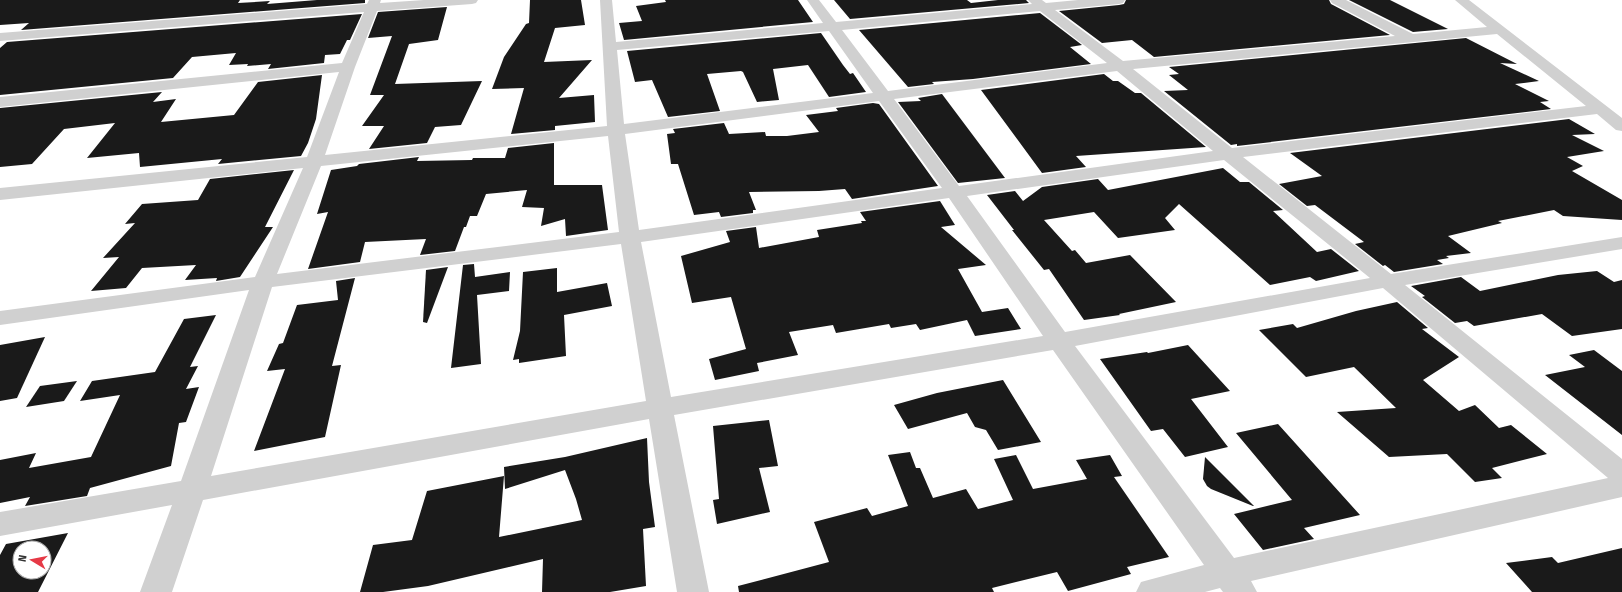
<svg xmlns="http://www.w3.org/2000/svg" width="1622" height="592" font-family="'Fira Sans Condensed',sans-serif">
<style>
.building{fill:#1a1a1a;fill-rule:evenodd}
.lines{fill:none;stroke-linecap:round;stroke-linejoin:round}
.minor{fill:#d0d0d0;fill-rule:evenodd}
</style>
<rect width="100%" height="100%" fill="#fff"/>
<g class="building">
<path d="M0 0H240L238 3 270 1 267 4 317 0H365V3L21 30 29 23 0 25Z"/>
<path d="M530 0H581L585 25 555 28 544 62 592 60 559 98 594 95 595 122 555 126V130L511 134 524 88 492 89 504 57 526 24 529 23Z"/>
<path d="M665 0H798L813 22 624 40 619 23 642 21 636 6 666 2Z"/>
<path d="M834 0H967L971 3 998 0H1026L1029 3 850 19Z"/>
<path d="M1126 0H1329L1331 4 1390 35 1154 57 1132 40 1102 43 1059 11 1119 5 1124 4Z"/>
<path d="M1349 0H1390L1448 29 1413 32Z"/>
<path d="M447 7 438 40 409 44 395 84 482 81 461 125 435 127 427 143 369 149 384 126H362L384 95H370L392 36 368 38 378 12Z"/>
<path d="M1040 13 1082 45 1070 47 1091 64 973 79 932 82 934 84 908 87 859 30Z"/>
<path d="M362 14 350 40H347L340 54 325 55 324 63 268 69 271 64 247 66 248 64 229 65 236 53 192 57 173 78 0 95V48L7 42Z"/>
<path d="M821 33 843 65 850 74 853 73 866 92 829 97 808 65 773 69 779 100 757 102 743 72 741 71 707 74 720 111 668 117 652 80 635 82 627 51Z"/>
<path d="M1466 38 1517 64 1500 63 1539 81 1515 84 1549 101 1540 102 1551 109 1237 146V144L1231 145 1164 91 1188 90 1169 75 1179 74 1169 67Z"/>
<path d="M1104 74 1113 81H1118L1135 93H1141L1206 147 1076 156 1086 167 1042 173 981 90Z"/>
<path d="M322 75 316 119 308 143 301 156 218 164 222 159 140 167 139 153 87 158 115 123 64 129 32 164 0 167V108L162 92 153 102 176 99 161 122 234 115 258 82Z"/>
<path d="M942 94 1005 178 958 183 898 102 921 101 918 98Z"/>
<path d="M873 103 879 104 938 186 852 199 845 189 819 191 749 192 756 210H753V213L721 217 719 212 694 215 678 164H671L667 134 675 133 673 129 724 123 729 134 765 132 766 136H787L819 132 806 115 838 111 836 108Z"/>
<path d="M1569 119 1595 134 1572 135 1604 151 1567 157 1583 166 1572 171 1622 200V220L1563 216 1554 210 1498 221 1502 223 1448 236 1471 253 1446 256 1449 258 1437 260 1443 264 1394 272 1385 265 1383 266 1355 244 1364 242 1315 205 1307 206 1279 184 1322 176 1290 153Z"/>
<path d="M554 143V185H602L608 230 566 236 565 219 541 226 544 208 522 207 527 190 486 194 477 216H470L466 227H464L455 251 420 255 426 239 365 242 360 262 308 269 328 212 317 214 331 170 357 166 359 164 419 157 417 161 472 160 473 158H505L508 148Z"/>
<path d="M1223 168 1240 182H1249L1283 210 1273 211 1317 252 1331 249 1359 271 1316 281 1310 277 1270 285 1179 204 1165 218 1175 230 1118 238 1094 212 1044 220 1072 251 1075 250 1086 263 1130 255 1176 302 1119 314 1120 315 1084 320 1049 269 1044 270 1012 230H1014L987 195 1015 191 1023 201 1042 187 1098 179 1108 190Z"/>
<path d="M294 170 265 227H273L240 277 216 281 217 278 185 280 196 265 142 268 126 288 91 291 119 257 103 258 135 223 125 224 142 204 198 200 210 179Z"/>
<path d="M940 201 955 225 941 227 986 265 958 269 982 312 1008 308 1021 329 975 336 967 320 920 330 916 324 891 328 889 324 836 333 833 325 789 332 798 355 757 363 759 371 715 380 709 359 746 349 731 297 692 303 681 256 730 242 726 231 756 227 759 248 819 237 817 230 862 223 861 221H866L860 212Z"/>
<path d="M474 264 475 277 510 272 509 291 477 295 481 364 451 368 463 265Z"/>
<path d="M448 267 427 323 423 322 426 270Z"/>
<path d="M557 268V292L607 283 612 306 564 315 566 356 519 363V359L513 360 520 331 523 272Z"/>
<path d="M1597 271 1614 282 1622 280V329L1572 336 1542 314 1474 326 1467 321 1455 323 1422 297 1425 296 1411 286 1461 277 1480 291 1558 275Z"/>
<path d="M355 278 332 366 341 365 325 437 254 451 285 369 267 371 279 344 283 343 297 305 338 300 336 281Z"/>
<path d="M1397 302 1428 328 1422 329 1459 357 1423 380 1459 411 1475 405 1499 428 1511 425 1547 454 1492 468 1502 478 1475 482 1447 454 1389 457 1337 412 1396 408 1354 367 1306 377 1259 330 1293 324 1297 328 1356 311Z"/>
<path d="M216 315 190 367 198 366 186 389 199 387 186 422 179 423 171 466 90 488 87 496 25 506 30 497 0 503V460L36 453 29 468 91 457 120 395 80 401 92 381 155 372 184 319Z"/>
<path d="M45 337 17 398 0 401V345Z"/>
<path d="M1188 345 1230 391 1191 399 1228 447 1185 457 1163 429 1151 431 1100 359 1147 352 1148 353Z"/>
<path d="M1594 350 1622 371V435L1545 375 1585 367 1569 355Z"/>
<path d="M1003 380 1041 442 998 450 986 430 975 427 967 413 908 429 894 405 937 393Z"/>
<path d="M77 381 64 401 26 407 40 386Z"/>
<path d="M769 420 778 466 759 468 770 512 717 524 713 500 719 499 713 426Z"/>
<path d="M1278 424 1360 515 1304 528 1314 539 1263 550 1234 514 1292 500 1236 433Z"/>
<path d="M647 438 649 482 655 527 643 529 646 586 610 592H542L543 559 428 586 383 592H360L373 545 412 540 427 491 504 476 499 537 582 520 576 499 565 470 505 489 504 467 565 457Z"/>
<path d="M910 452 916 468H920L933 498 966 489 978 509 1013 500 994 459 1016 455 1033 489 1087 479 1076 460 1110 455 1122 476 1114 477 1169 557 1127 567 1131 574 1068 591 1057 572 992 588 994 592H739L738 586 829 562 814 522 867 508 872 516 908 506 888 455Z"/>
<path d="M1205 457 1254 506H1253L1211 489 1207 486 1203 479Z"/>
<path d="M68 533 38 592H0V555L6 544ZM20 548H44V572H20Z"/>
<path d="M1622 548V592H1532L1506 563 1552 557 1558 563Z"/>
</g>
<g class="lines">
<path class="minor" d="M369 0H381L380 3 424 0H478L476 3 472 4 377 11 355 67 325 155 607 126 600 0H612L616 42 823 23 807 0H819L836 22 1032 4 1028 0H1042L1046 3 1078 0H1125L1123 3 1119 4 1055 10 1123 61 1395 36 1332 3 1330 0H1346L1413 34 1487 27 1455 0H1469L1622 118V131L1616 130 1597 114 1243 157 1391 274 1622 237V249L1405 285 1622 459V497L1251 581 1257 592H1223L1220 588 1205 592H1136L1141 582 1204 565 1053 350 674 415 709 592H677L649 419 203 500 172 592H140L172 505 0 536V512L181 481 249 290 0 325V311L255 277 303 168 0 200V188L307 157 339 72 0 107V97L342 63 364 12 0 41V33L367 4ZM1040 11 1107 63 888 91 842 30ZM829 31 873 93 624 124 617 50ZM1497 34 1586 106 1232 148 1133 69ZM1117 71 1213 151 959 186 894 99ZM879 101 942 188 639 230 625 134ZM608 136 619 232 277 274 321 166ZM1224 160 1370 278 1065 332 967 196ZM949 198 1043 336 671 397 641 242ZM621 244 646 401 211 476 272 287ZM1383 288 1608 478 1234 558 1075 346Z"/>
</g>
<g transform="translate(32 560) rotate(280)"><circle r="19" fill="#ffffff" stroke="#adadad"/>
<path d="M0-3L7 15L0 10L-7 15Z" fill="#e63946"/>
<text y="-6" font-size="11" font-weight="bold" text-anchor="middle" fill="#333333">N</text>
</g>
</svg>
